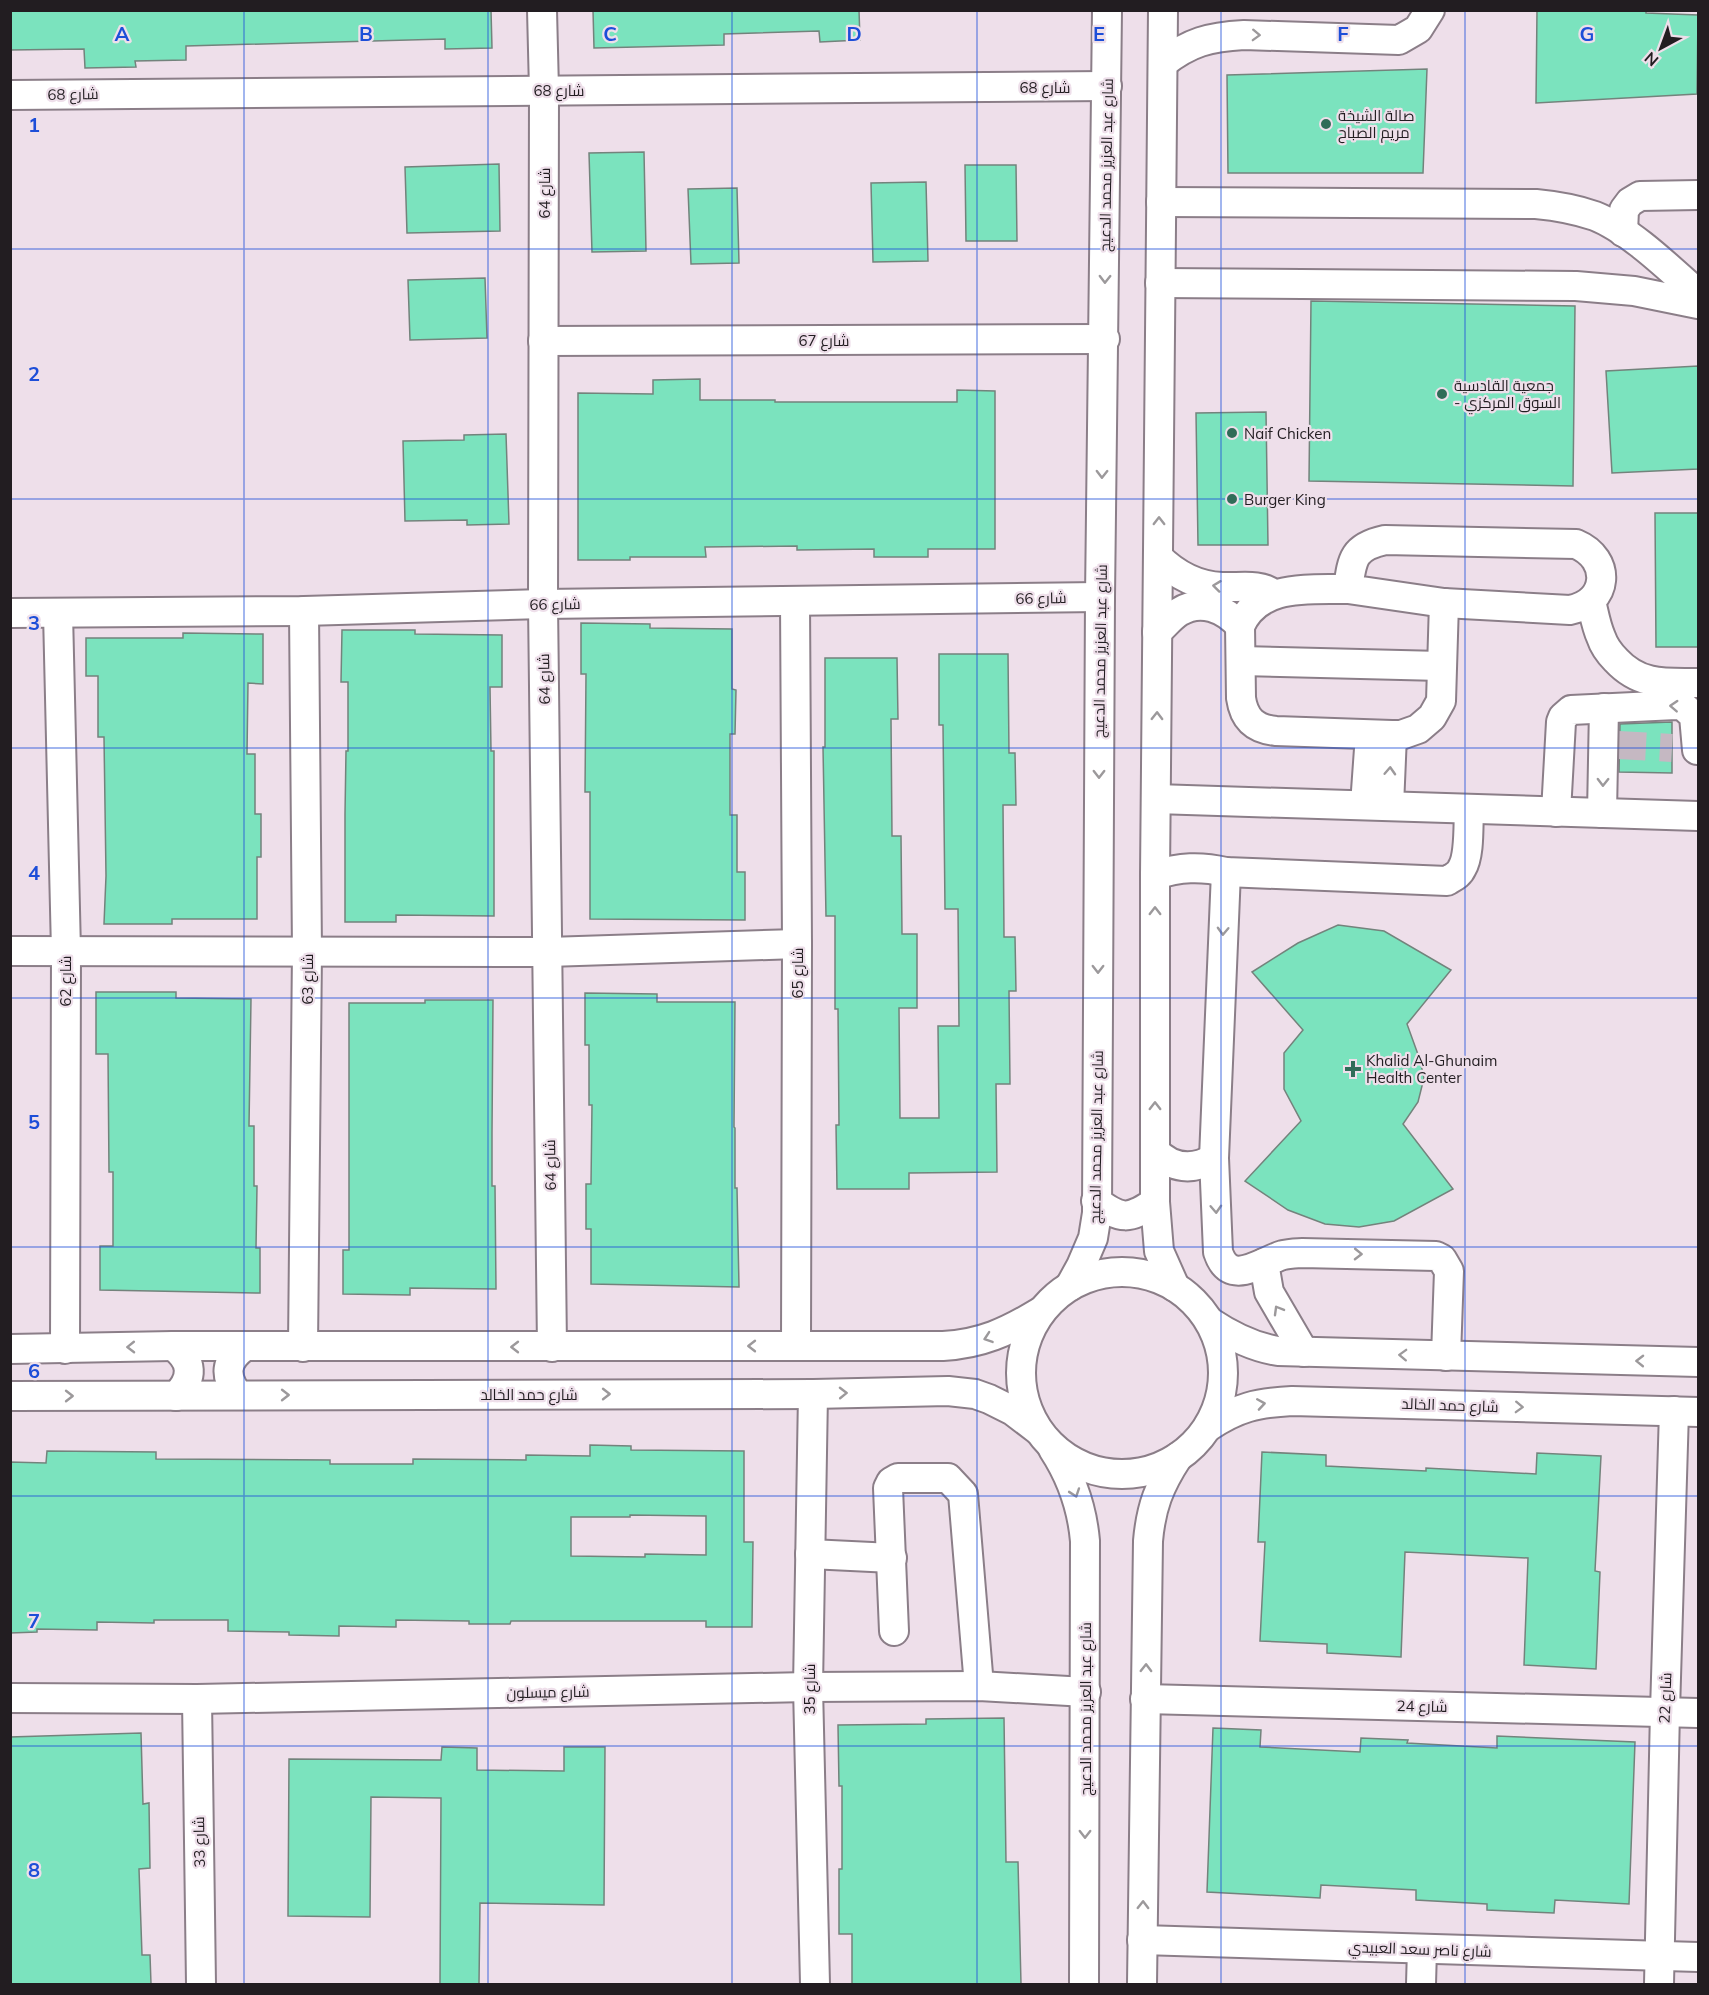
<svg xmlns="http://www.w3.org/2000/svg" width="1709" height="1995" font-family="Mulish,Cairo,sans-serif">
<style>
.building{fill:#7be3be;stroke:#73837c;stroke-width:1.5;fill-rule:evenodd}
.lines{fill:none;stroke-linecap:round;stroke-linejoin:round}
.minor-tunnel{stroke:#c5b8c2;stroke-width:28;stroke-dasharray:28 14;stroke-linecap:butt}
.minor-casing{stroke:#8b7e88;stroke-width:32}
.minor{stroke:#fff;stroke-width:28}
.oneway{stroke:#9c999b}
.grid{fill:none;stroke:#1d4ed8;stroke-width:1.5;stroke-opacity:0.55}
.poi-dot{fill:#306c58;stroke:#eedfea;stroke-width:2}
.labels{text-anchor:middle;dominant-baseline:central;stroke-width:4.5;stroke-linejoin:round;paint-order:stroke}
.street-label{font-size:15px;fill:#221d21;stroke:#eedfea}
.poi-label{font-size:15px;fill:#221d21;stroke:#eedfea;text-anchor:start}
.grid-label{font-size:20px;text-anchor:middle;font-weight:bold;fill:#1d4ed8;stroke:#eedfea;stroke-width:4.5;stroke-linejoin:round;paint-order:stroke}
</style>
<rect width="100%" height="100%" fill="#eedfea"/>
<g class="building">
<path d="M10 10H491L492 48 445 49V39L186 46V60L135 61 136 67 85 68 84 49 10 50Z"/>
<path d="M593 10H859L860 40 820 42 819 31 724 34V45L594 48Z"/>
<path d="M1537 10H1646V13L1698 15 1697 94 1536 103Z"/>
<path d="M1427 69 1423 173H1228L1227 75Z"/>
<path d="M644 152 646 251 592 252 589 153Z"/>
<path d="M499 164 500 231 407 233 405 167Z"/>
<path d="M965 165H1016L1017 241H966Z"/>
<path d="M926 182 928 261 873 262 871 183Z"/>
<path d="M737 188 739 263 691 264 688 189Z"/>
<path d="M485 278 487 338 410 340 408 280Z"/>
<path d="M1311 301 1575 306 1573 486 1309 481Z"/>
<path d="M1698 366V469L1612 473 1606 371Z"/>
<path d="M700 379V400H775V402H957V390L995 391V549H928V557H874V549L797 550V546L705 547 706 557H630V560H578V393L653 394V380Z"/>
<path d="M1266 412 1268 545H1198L1196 413Z"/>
<path d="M506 434 509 524 467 525V520L405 521 403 441 464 440V435Z"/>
<path d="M1655 513H1698V647H1656Z"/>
<path d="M581 623 650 624V628L732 629V689L736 690 735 734H730V815H737V872H745V920L590 919V792H585L586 674H581Z"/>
<path d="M342 630H415V634L502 635V687H490L491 751H494V916L396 915V922H345V814L346 751H348V682H341Z"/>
<path d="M183 633 263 634V684L248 683 247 754H255V814H261V857H257V919H172V924H104L106 876 104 737H98V676H86V638H183Z"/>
<path d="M939 654H1008L1009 753H1015L1016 805H1003L1004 937H1015L1016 991H1009L1010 1084H996L997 1172 909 1173V1189H837L836 1125H839L838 1009H835V916H826L823 747H825V658H897L898 719H891L892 836H901L902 934H917V1008H899L900 1118H939L938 1026H959L958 909H945L943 725H939Z"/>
<path d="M1672 722V773L1619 772 1620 724Z"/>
<path d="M1338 925 1384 931 1451 970 1407 1024 1420 1060 1424 1078 1418 1102 1403 1124 1453 1189 1394 1221 1359 1227 1325 1224 1288 1210 1245 1181 1301 1121 1284 1089V1053L1303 1030 1252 972 1298 943Z"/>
<path d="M96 992H176V998L251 999 249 1126H254V1186H257L256 1248H260V1293L100 1290V1246H113V1172H109L108 1054H96Z"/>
<path d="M585 993 657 994V1002H735L734 1127 735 1128V1188H737L739 1287 591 1284V1229H586V1184H591L592 1105H589V1045H585Z"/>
<path d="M425 1000H493L492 1133V1186H495L496 1289 410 1288V1295L343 1294V1250H349V1003H425Z"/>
<path d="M590 1445 631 1446V1450L744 1451V1542H753L752 1627H706V1621H511L510 1624H469V1621L396 1620V1627L339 1626V1636L289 1635V1632L228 1631V1620H154V1623L97 1622V1630L37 1629V1632L10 1633V1462L46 1463 47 1451 156 1452V1459L330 1460V1464H413V1459L526 1460V1455L590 1456ZM630 1515 706 1516V1555L645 1554V1557L571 1556V1517H630Z"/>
<path d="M1262 1452 1326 1455V1466L1426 1471V1468L1536 1474 1537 1453 1601 1456 1595 1571 1600 1572 1596 1669 1524 1665 1528 1558 1405 1552 1401 1657 1327 1653V1644L1260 1641 1265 1542H1258Z"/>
<path d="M1004 1718 1006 1862H1018L1021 1984H852V1934H839V1869H842V1786H839L838 1725 926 1724V1719Z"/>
<path d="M1213 1728 1261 1730 1260 1747 1360 1752 1361 1738 1408 1740 1407 1743 1497 1748V1736L1635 1742 1629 1904 1555 1900 1554 1913 1487 1910V1904L1416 1900V1890L1321 1885 1320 1898 1207 1892Z"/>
<path d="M141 1733 143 1804 149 1803 150 1868 139 1869 142 1955H150L151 1984H10V1737Z"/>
<path d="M442 1747 477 1748V1770L564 1771V1747H605L604 1905 480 1903 479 1984H440L441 1798 371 1797 370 1917 288 1916 289 1759 441 1760Z"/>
</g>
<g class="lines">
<path class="minor-tunnel" d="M1618 745 1672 748"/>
<defs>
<g id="minor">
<path d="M542 10 544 90 543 604 552 1347"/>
<path d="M1163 10 1155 875V1202L1159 1251 1175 1287"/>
<path d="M1163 63C1190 42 1209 37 1244 35L1399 40 1418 29 1430 10"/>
<path d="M10 95 1107 86"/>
<path d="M1161 202 1536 204C1557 206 1575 209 1595 216 1630 230 1670 269 1698 294"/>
<path d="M1623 232 1624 210 1630 202 1640 196 1698 195"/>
<path d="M1160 283 1576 286 1634 291 1698 304"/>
<path d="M543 341 1105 339"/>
<path d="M1385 540 1576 544C1612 559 1609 603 1570 610L1444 603 1348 589C1352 559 1353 547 1385 540Z"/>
<path d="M1158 557C1176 575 1197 586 1222 587 1238 588 1261 583 1273 594"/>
<path d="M1348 589C1309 590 1259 583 1240 626L1241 698C1244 719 1255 729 1276 731L1392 735H1401L1418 729 1432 717 1441 701 1444 603"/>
<path d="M795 601 797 944 796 1346"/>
<path d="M1591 601C1594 613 1596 626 1601 637 1604 646 1610 654 1616 660 1640 686 1666 683 1698 683"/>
<path d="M10 613 304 611 543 604 1100 597"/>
<path d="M58 613 66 951 65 1349"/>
<path d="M1157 632C1164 626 1171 617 1179 612 1201 598 1225 609 1240 626"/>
<path d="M1241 661 1441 666"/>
<path d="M1156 799 1698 816"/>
<path d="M1365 805 1370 735"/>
<path d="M1389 806 1392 735"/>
<path d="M1556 812 1561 722 1563 717 1571 710 1676 705 1683 706 1694 716 1697 750"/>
<path d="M1602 813 1604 708"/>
<path d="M1226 872 1214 1158 1218 1252C1230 1288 1260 1262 1283 1255 1289 1254 1295 1253 1302 1253L1436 1256 1442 1259 1449 1271 1446 1356"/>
<path d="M1155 875C1180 867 1200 866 1226 872L1447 881C1453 877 1459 875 1462 868 1470 855 1468 824 1469 809"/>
<path d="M10 951 548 952 797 944"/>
<path d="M1155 1151C1172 1169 1193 1171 1214 1158"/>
<path d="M1096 1201C1121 1220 1129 1220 1155 1202"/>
<path d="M1264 1263 1269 1292 1304 1352"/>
<circle cx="1122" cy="1373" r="101"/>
<path d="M1070 1286 1081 1266 1093 1238 1097 1213 1100 597 1107 10"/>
<path d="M1210 1322C1231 1336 1252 1347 1278 1351L1698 1362"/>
<path d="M173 1346C193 1361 194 1378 176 1396"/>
<path d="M303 1347 307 951 304 611"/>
<path d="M10 1349 173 1346H943C981 1344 1007 1332 1040 1312"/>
<path d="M813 1394 808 1687 815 1984"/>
<path d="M238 1395C224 1376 225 1361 244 1347"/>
<path d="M10 1396 813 1394 948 1391 975 1394 989 1399 1013 1411 1038 1430"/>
<path d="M1208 1427C1238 1407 1257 1403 1292 1401L1698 1412"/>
<path d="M1053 1449C1072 1478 1082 1507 1085 1541L1084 1984"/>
<path d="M810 1554 892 1558"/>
<path d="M894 1631 888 1488 891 1482 898 1478H948L963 1494 979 1686"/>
<path d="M10 1698 197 1699 808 1687 979 1686 1086 1692"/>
<path d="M197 1699 201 1984"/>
<path d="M1145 1699 1698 1713"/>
<path d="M1142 1940 1698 1957"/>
<path d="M1142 1984 1148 1541C1151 1507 1159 1486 1178 1457"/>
<path d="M1421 1984 1422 1949"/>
<path d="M1659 1984 1665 1711 1674 1411"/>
</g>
</defs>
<use href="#minor" class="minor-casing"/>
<use href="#minor" class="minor"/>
</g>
<defs><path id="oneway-chevron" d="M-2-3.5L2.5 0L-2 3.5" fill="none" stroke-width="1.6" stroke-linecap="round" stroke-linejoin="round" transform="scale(1.5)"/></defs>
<g class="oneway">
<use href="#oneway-chevron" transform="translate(1256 35) rotate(2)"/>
<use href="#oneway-chevron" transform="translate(1105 279) rotate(91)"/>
<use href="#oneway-chevron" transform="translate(1102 474) rotate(91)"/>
<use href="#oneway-chevron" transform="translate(1159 521) rotate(-90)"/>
<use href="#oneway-chevron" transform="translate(1217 586) rotate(-173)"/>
<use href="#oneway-chevron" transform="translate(1674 706) rotate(-177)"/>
<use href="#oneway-chevron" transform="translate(1157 716) rotate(-89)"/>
<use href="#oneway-chevron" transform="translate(1390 771) rotate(-87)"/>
<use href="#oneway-chevron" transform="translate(1099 774) rotate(90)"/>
<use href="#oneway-chevron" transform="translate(1603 782) rotate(91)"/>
<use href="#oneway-chevron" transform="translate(1155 911) rotate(-90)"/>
<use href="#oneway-chevron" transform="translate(1223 931) rotate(92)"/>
<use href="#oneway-chevron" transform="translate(1098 969) rotate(90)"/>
<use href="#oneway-chevron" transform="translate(1155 1106) rotate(-90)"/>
<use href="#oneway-chevron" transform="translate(1216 1209) rotate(87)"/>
<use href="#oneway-chevron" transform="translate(1358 1254) rotate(1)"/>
<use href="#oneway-chevron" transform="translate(1278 1310) rotate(-120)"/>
<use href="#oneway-chevron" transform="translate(988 1338) rotate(161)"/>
<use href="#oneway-chevron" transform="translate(752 1346) rotate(180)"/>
<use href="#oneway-chevron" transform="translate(131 1347) rotate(179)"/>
<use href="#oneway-chevron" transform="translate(515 1347) rotate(-180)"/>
<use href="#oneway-chevron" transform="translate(1403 1355) rotate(-178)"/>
<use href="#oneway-chevron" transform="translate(1640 1361) rotate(-179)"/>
<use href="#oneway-chevron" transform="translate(843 1393) rotate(-1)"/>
<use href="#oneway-chevron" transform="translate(606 1394)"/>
<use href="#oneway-chevron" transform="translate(285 1395)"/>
<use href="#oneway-chevron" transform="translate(69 1396)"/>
<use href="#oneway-chevron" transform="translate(1261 1404) rotate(-9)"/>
<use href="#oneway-chevron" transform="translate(1519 1407) rotate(2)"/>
<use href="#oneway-chevron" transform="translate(1075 1493) rotate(71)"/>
<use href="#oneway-chevron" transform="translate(1146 1668) rotate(-89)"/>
<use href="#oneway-chevron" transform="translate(1085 1834) rotate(90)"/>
<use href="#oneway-chevron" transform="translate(1143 1905) rotate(-89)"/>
</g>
<path class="grid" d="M244 10V1984M488 10V1984M732 10V1984M977 10V1984M1221 10V1984M1465 10V1984M10 249H1698M10 499H1698M10 748H1698M10 998H1698M10 1247H1698M10 1496H1698M10 1746H1698"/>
<g class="poi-dot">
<circle cx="1326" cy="124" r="6"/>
<circle cx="1442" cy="394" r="6"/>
<circle cx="1232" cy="433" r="6"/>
<circle cx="1232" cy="499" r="6"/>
<path d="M1350 1060h6v6h6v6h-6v6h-6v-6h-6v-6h6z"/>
</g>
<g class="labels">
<g class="street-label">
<text x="1045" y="87">شارع 68</text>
<text x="559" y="90">شارع 68</text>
<text transform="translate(73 94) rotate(-1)">شارع 68</text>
<text transform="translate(1106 165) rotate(-89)">شارع عبد العزيز محمد الدعيج</text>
<text transform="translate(544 193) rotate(-90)">شارع 64</text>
<text x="824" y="340">شارع 67</text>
<text transform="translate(1041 598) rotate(-1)">شارع 66</text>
<text transform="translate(555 604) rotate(-1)">شارع 66</text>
<text transform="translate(1100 651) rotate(-89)">شارع عبد العزيز محمد الدعيج</text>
<text transform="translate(544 679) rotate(-91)">شارع 64</text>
<text transform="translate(797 973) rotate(-90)">شارع 65</text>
<text transform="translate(307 979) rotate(-90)">شارع 63</text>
<text transform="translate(65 981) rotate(-90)">شارع 62</text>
<text transform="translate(1096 1137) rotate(-89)">شارع عبد العزيز محمد الدعيج</text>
<text transform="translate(550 1165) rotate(-91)">شارع 64</text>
<text x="529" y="1394">شارع حمد الخالد</text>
<text transform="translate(1450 1405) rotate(2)">شارع حمد الخالد</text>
<text transform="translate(809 1689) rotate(-90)">شارع 35</text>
<text transform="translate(548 1692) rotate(-1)">شارع ميسلون</text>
<text transform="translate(1665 1698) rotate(-88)">شارع 22</text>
<text transform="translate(1422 1706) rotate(1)">شارع 24</text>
<text transform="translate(1085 1709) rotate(-90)">شارع عبد العزيز محمد الدعيج</text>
<text transform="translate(199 1842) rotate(-91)">شارع 33</text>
<text transform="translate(1420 1949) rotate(2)">شارع ناصر سعد العبيدي</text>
</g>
<g class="poi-label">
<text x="1338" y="115">صالة الشيخة<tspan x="1338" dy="17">مريم الصباح</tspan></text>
<text x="1454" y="385">جمعية القادسية<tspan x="1454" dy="17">- السوق المركزي</tspan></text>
<text x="1244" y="433">Naif Chicken</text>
<text x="1244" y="499">Burger King</text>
<text x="1366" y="1060">Khalid Al-Ghunaim<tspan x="1366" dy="17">Health Center</tspan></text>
</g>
</g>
<g class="grid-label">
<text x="122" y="41">A</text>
<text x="366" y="41">B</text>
<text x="610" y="41">C</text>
<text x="854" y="41">D</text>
<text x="1099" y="41">E</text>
<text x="1343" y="41">F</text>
<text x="1587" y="41">G</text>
<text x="34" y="132">1</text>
<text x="34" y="381">2</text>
<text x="34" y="630">3</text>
<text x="34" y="880">4</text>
<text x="34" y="1129">5</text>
<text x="34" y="1378">6</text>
<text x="34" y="1628">7</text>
<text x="34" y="1877">8</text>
</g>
<rect width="1709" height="1995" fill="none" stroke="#221d21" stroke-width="24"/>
<g transform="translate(1661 48) rotate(221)" stroke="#eedfea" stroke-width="4.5" paint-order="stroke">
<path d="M0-4.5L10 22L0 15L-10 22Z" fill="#221d21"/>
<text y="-9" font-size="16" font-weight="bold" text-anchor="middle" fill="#221d21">N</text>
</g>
</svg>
